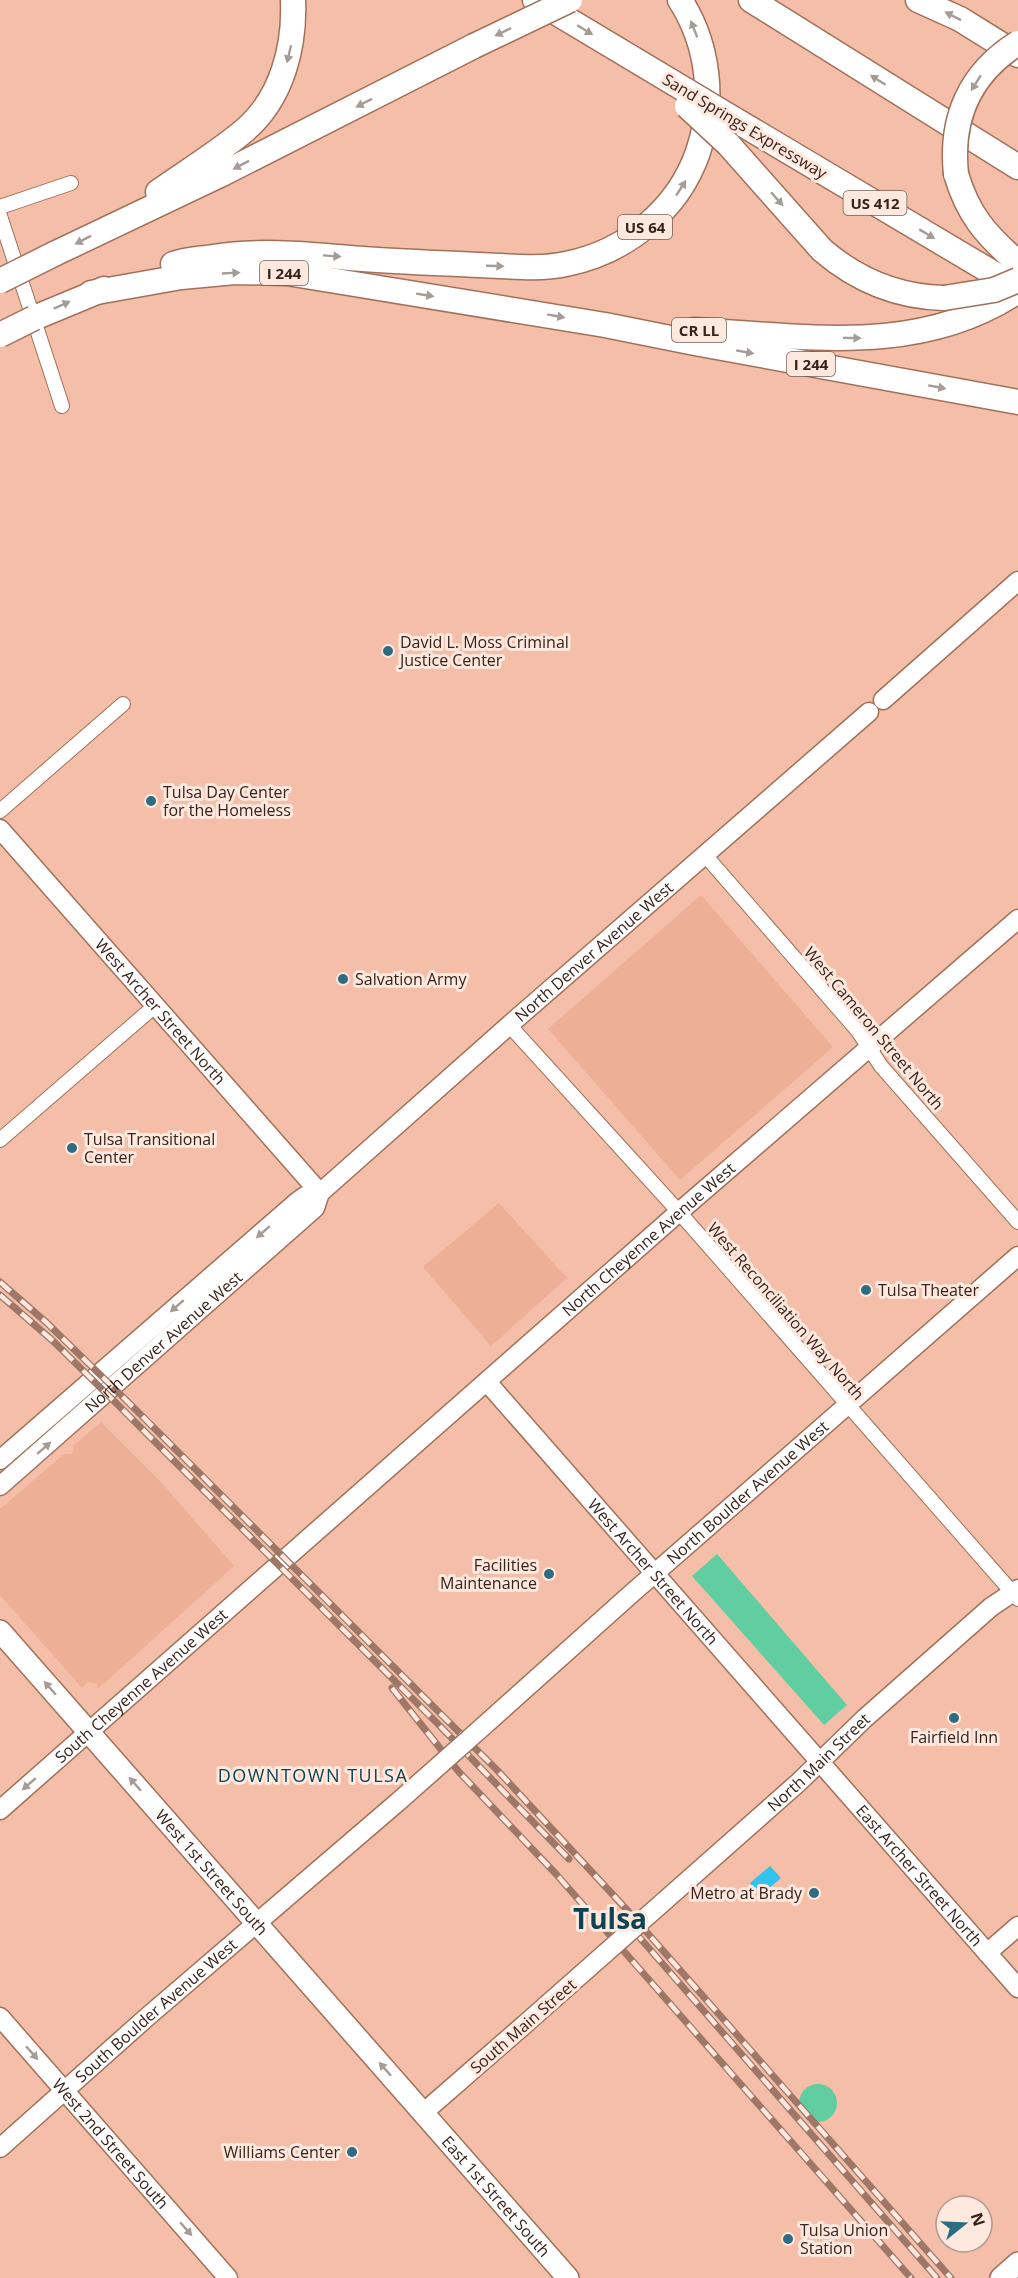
<svg xmlns="http://www.w3.org/2000/svg" width="1018" height="2278" font-family="'Open Sans',sans-serif">
<style>
.built{fill:#edaf96}
.green{fill:#60cea0}
.water{fill:#31c2ed}
.lines{fill:none;stroke-linecap:round;stroke-linejoin:round}
.street-casing{stroke:#a1705b;stroke-width:16}
.secondary-casing{stroke:#a1705b;stroke-width:21}
.primary-casing{stroke:#a1705b;stroke-width:24}
.highway-casing{stroke:#a1705b;stroke-width:27}
.street{stroke:#fff;stroke-width:14}
.secondary{stroke:#fff;stroke-width:18}
.primary{stroke:#fff;stroke-width:21}
.highway{stroke:#fff;stroke-width:24}
.rail-casing{stroke:#9e7767;stroke-width:7}
.rail{stroke:#ffe8de;stroke-width:4.5;stroke-dasharray:14;stroke-linecap:butt}
.secondary-bridge-casing{stroke:#a1705b;stroke-width:21;stroke-linecap:butt}
.highway-bridge-casing{stroke:#a1705b;stroke-width:27;stroke-linecap:butt}
.secondary-bridge{stroke:#fff;stroke-width:18}
.highway-bridge{stroke:#fff;stroke-width:24}
.oneway{fill:#a59c98}
.poi-dot{fill:#2d6c81;stroke:#ffe8de;stroke-width:2}
.labels{text-anchor:middle;dominant-baseline:central;stroke-width:6;stroke-linejoin:round;paint-order:stroke}
.shield{fill:#ffe8de;stroke:#745e56;stroke-width:1.5}
.shield-label{font-size:15px;font-weight:bold;fill:#38231b}
.street-label{font-size:16px;fill:#38231b;stroke:#ffe8de}
.poi-label{font-size:16px;fill:#38231b;stroke:#ffe8de;text-anchor:start}
.neighbourhood-label{font-size:18px;letter-spacing:1.5px;fill:#0d4353;stroke:#ffe8de}
.town-label{font-size:28px;font-weight:bold;fill:#0d4353;stroke:#ffe8de}
</style>
<rect width="100%" height="100%" fill="#f5bea8"/>
<g class="built">
<path d="M701 895 833 1047 680 1180 548 1029Z"/>
<path d="M499 1203 567 1278 491 1346 423 1267Z"/>
<path d="M101 1422 160 1481 234 1566 99 1688 96 1683 87 1682 82 1688 0 1595V1509L64 1454H72L74 1445Z"/>
</g>
<g class="green">
<path d="M717 1554 847 1705 824 1725 692 1576Z"/>
<circle cx="818" cy="2103" r="19"/>
</g>
<path class="water" d="M770 1866 781 1878 760 1896 750 1883Z"/>
<g class="lines">
<defs>
<g id="street">
<path d="M0 207 71 183"/>
<path d="M0 216 62 406"/>
<path d="M0 811 123 704"/>
<path d="M705 855 858 1031 881 1066 1018 1222"/>
<path d="M509 1025 679 1212 1018 1599"/>
<path d="M0 1140 156 1005"/>
</g>
<g id="secondary">
<path d="M883 700 1018 581"/>
<path id="s1" d="M0 829 320 1193"/>
<path id="s2" d="M487 1382 1018 1988"/>
<path d="M0 1460 298 1201 305 1196 320 1193"/>
<path id="s3" d="M0 1486 315 1208 320 1193 515 1020 869 712"/>
<path id="s4" d="M478 1731 631 1594 1018 1256"/>
<path id="s5" d="M0 1810 679 1212 1018 919"/>
<path id="s6" d="M661 1904 799 1782 864 1719 991 1607 1018 1589"/>
<path d="M987 1953 1018 1926"/>
<path id="s7" d="M0 2017 228 2278"/>
<path d="M423 2113 524 2025"/>
<path id="s8" d="M0 2148 146 2018 399 1801"/>
</g>
<g id="primary">
<path id="s9" d="M0 1631 568 2278"/>
<path d="M1001 2278 1018 2263"/>
</g>
<g id="highway">
<path d="M535 0 687 91"/>
<path d="M751 0 1018 167"/>
<path d="M918 0 960 19 1018 55"/>
<path d="M732 118 1018 288"/>
<path d="M728 144 822 250C858 281 897 297 944 298"/>
<path d="M956 174C968 215 986 235 1018 263"/>
<path d="M158 192C186 172 218 153 245 130 282 98 295 47 293 0"/>
<path d="M54 254 222 174 474 46"/>
<path d="M173 264C186 259 200 259 213 257 263 249 313 255 363 259 402 262 441 263 480 265 509 266 538 270 566 264 626 252 678 210 698 152 715 102 709 45 680 0"/>
<path d="M91 293 181 277 235 272 287 273 605 325 695 343 1018 402"/>
<path d="M34 318 104 289"/>
<path d="M694 330C805 336 920 357 1018 291"/>
</g>
</defs>
<use href="#street" class="street-casing"/>
<use href="#secondary" class="secondary-casing"/>
<use href="#primary" class="primary-casing"/>
<use href="#highway" class="highway-casing"/>
<use href="#street" class="street"/>
<use href="#secondary" class="secondary"/>
<use href="#primary" class="primary"/>
<use href="#highway" class="highway"/>
<defs>
<g id="rail">
<path d="M0 1282 47 1323 124 1398 498 1771 629 1912 951 2278"/>
<path d="M0 1295 52 1340 117 1404 437 1723 569 1859"/>
<path d="M392 1688 459 1772 556 1874 911 2278"/>
<path d="M633 1930 937 2278"/>
</g>
</defs>
<use href="#rail" class="rail-casing"/>
<use href="#rail" class="rail"/>
<defs>
<g id="secondary-bridge">
<path d="M399 1801 478 1731"/>
<path d="M524 2025 661 1904"/>
</g>
<g id="highway-bridge">
<path d="M474 46 570 0"/>
<path d="M687 91 732 118"/>
<path d="M687 106 728 144"/>
<path d="M956 174C950 118 970 73 1018 43"/>
<path d="M0 281 54 254"/>
<path d="M944 298 994 290 1018 280"/>
<path d="M0 335 34 318"/>
</g>
</defs>
<use href="#secondary-bridge" class="secondary-bridge-casing"/>
<use href="#highway-bridge" class="highway-bridge-casing"/>
<use href="#secondary-bridge" class="secondary-bridge"/>
<use href="#highway-bridge" class="highway-bridge"/>
</g>
<defs><path id="oneway-solid" d="M-6-.8H1V-3.2L6.5 0L1 3.2V.8H-6Z" transform="scale(1.5)"/></defs>
<g class="oneway">
<use href="#oneway-solid" transform="translate(953 16) rotate(-153)"/>
<use href="#oneway-solid" transform="translate(694 29) rotate(-111)"/>
<use href="#oneway-solid" transform="translate(585 30) rotate(31)"/>
<use href="#oneway-solid" transform="translate(503 32) rotate(154)"/>
<use href="#oneway-solid" transform="translate(289 54) rotate(103)"/>
<use href="#oneway-solid" transform="translate(878 80) rotate(-148)"/>
<use href="#oneway-solid" transform="translate(976 83) rotate(122)"/>
<use href="#oneway-solid" transform="translate(364 103) rotate(153)"/>
<use href="#oneway-solid" transform="translate(241 165) rotate(153)"/>
<use href="#oneway-solid" transform="translate(681 188) rotate(-57)"/>
<use href="#oneway-solid" transform="translate(777 199) rotate(49)"/>
<use href="#oneway-solid" transform="translate(927 234) rotate(31)"/>
<use href="#oneway-solid" transform="translate(83 240) rotate(153)"/>
<use href="#oneway-solid" transform="translate(332 256) rotate(4)"/>
<use href="#oneway-solid" transform="translate(495 266) rotate(2)"/>
<use href="#oneway-solid" transform="translate(231 273) rotate(-3)"/>
<use href="#oneway-solid" transform="translate(425 295) rotate(9)"/>
<use href="#oneway-solid" transform="translate(62 305) rotate(-24)"/>
<use href="#oneway-solid" transform="translate(556 316) rotate(10)"/>
<use href="#oneway-solid" transform="translate(852 338) rotate(1)"/>
<use href="#oneway-solid" transform="translate(745 352) rotate(10)"/>
<use href="#oneway-solid" transform="translate(937 387) rotate(10)"/>
<use href="#oneway-solid" transform="translate(263 1232) rotate(139)"/>
<use href="#oneway-solid" transform="translate(177 1306) rotate(139)"/>
<use href="#oneway-solid" transform="translate(44 1448) rotate(-41)"/>
<use href="#oneway-solid" transform="translate(50 1688) rotate(-131)"/>
<use href="#oneway-solid" transform="translate(29 1784) rotate(139)"/>
<use href="#oneway-solid" transform="translate(135 1784) rotate(-131)"/>
<use href="#oneway-solid" transform="translate(32 2053) rotate(49)"/>
<use href="#oneway-solid" transform="translate(385 2069) rotate(-132)"/>
<use href="#oneway-solid" transform="translate(186 2229) rotate(49)"/>
</g>
<g class="poi-dot">
<circle cx="388" cy="651" r="6"/>
<circle cx="151" cy="801" r="6"/>
<circle cx="343" cy="979" r="6"/>
<circle cx="72" cy="1148" r="6"/>
<circle cx="866" cy="1290" r="6"/>
<circle cx="549" cy="1574" r="6"/>
<circle cx="954" cy="1718" r="6"/>
<circle cx="814" cy="1893" r="6"/>
<circle cx="352" cy="2152" r="6"/>
<circle cx="788" cy="2239" r="6"/>
</g>
<g class="labels">
<g class="shield">
<rect x="843.5" y="191" width="63" height="24" rx="4.5"/>
<rect x="618" y="215" width="54" height="24" rx="4.5"/>
<rect x="260" y="261" width="48" height="24" rx="4.5"/>
<rect x="672" y="318" width="54" height="24" rx="4.5"/>
<rect x="787" y="352" width="48" height="24" rx="4.5"/>
</g>
<g class="shield-label">
<text x="875" y="203">US 412</text>
<text x="645" y="227">US 64</text>
<text x="284" y="273">I 244</text>
<text x="699" y="330">CR LL</text>
<text x="811" y="364">I 244</text>
</g>
<g class="street-label">
<text transform="translate(745 126) rotate(31)">Sand Springs Expressway</text>
<text stroke="none"><textPath href="#s3" startOffset="801">North Denver Avenue West</textPath></text>
<text stroke="none"><textPath href="#s1" startOffset="243">West Archer Street North</textPath></text>
<text transform="translate(874 1028) rotate(50)">West Cameron Street North</text>
<text stroke="none"><textPath href="#s5" startOffset="864">North Cheyenne Avenue West</textPath></text>
<text transform="translate(786 1311) rotate(49)">West Reconciliation Way North</text>
<text stroke="none"><textPath href="#s3" startOffset="218">North Denver Avenue West</textPath></text>
<text stroke="none"><textPath href="#s4" startOffset="360">North Boulder Avenue West</textPath></text>
<text stroke="none"><textPath href="#s2" startOffset="252">West Archer Street North</textPath></text>
<text stroke="none"><textPath href="#s5" startOffset="188">South Cheyenne Avenue West</textPath></text>
<text stroke="none"><textPath href="#s6" startOffset="212">North Main Street</textPath></text>
<text stroke="none"><textPath href="#s9" startOffset="321">West 1st Street South</textPath></text>
<text stroke="none"><textPath href="#s2" startOffset="656">East Archer Street North</textPath></text>
<text stroke="none"><textPath href="#s8" startOffset="208">South Boulder Avenue West</textPath></text>
<text transform="translate(523 2026) rotate(-41)">South Main Street</text>
<text stroke="none"><textPath href="#s7" startOffset="168">West 2nd Street South</textPath></text>
<text stroke="none"><textPath href="#s9" startOffset="752">East 1st Street South</textPath></text>
</g>
<g class="poi-label">
<text x="400" y="642">David L. Moss Criminal<tspan x="400" dy="18">Justice Center</tspan></text>
<text x="163" y="792">Tulsa Day Center<tspan x="163" dy="18">for the Homeless</tspan></text>
<text x="355" y="979">Salvation Army</text>
<text x="84" y="1139">Tulsa Transitional<tspan x="84" dy="18">Center</tspan></text>
<text x="878" y="1290">Tulsa Theater</text>
<text x="537" y="1565" text-anchor="end">Facilities<tspan x="537" dy="18">Maintenance</tspan></text>
<text x="954" y="1737" text-anchor="middle">Fairfield Inn</text>
<text x="802" y="1893" text-anchor="end">Metro at Brady</text>
<text x="340" y="2152" text-anchor="end">Williams Center</text>
<text x="800" y="2230">Tulsa Union<tspan x="800" dy="18">Station</tspan></text>
</g>
<g class="neighbourhood-label">
<text x="313" y="1775">DOWNTOWN TULSA</text>
</g>
<g class="town-label">
<text x="610" y="1918">Tulsa</text>
</g>
</g>
<g transform="translate(964 2224) rotate(72)"><circle r="28" fill="#ffe8de" stroke="#af9990" stroke-width="1.5"/>
<path d="M0-4.5L10 22L0 15L-10 22Z" fill="#2d6c81"/>
<text y="-9" font-size="16" font-weight="bold" text-anchor="middle" fill="#38231b">N</text>
</g>
</svg>
